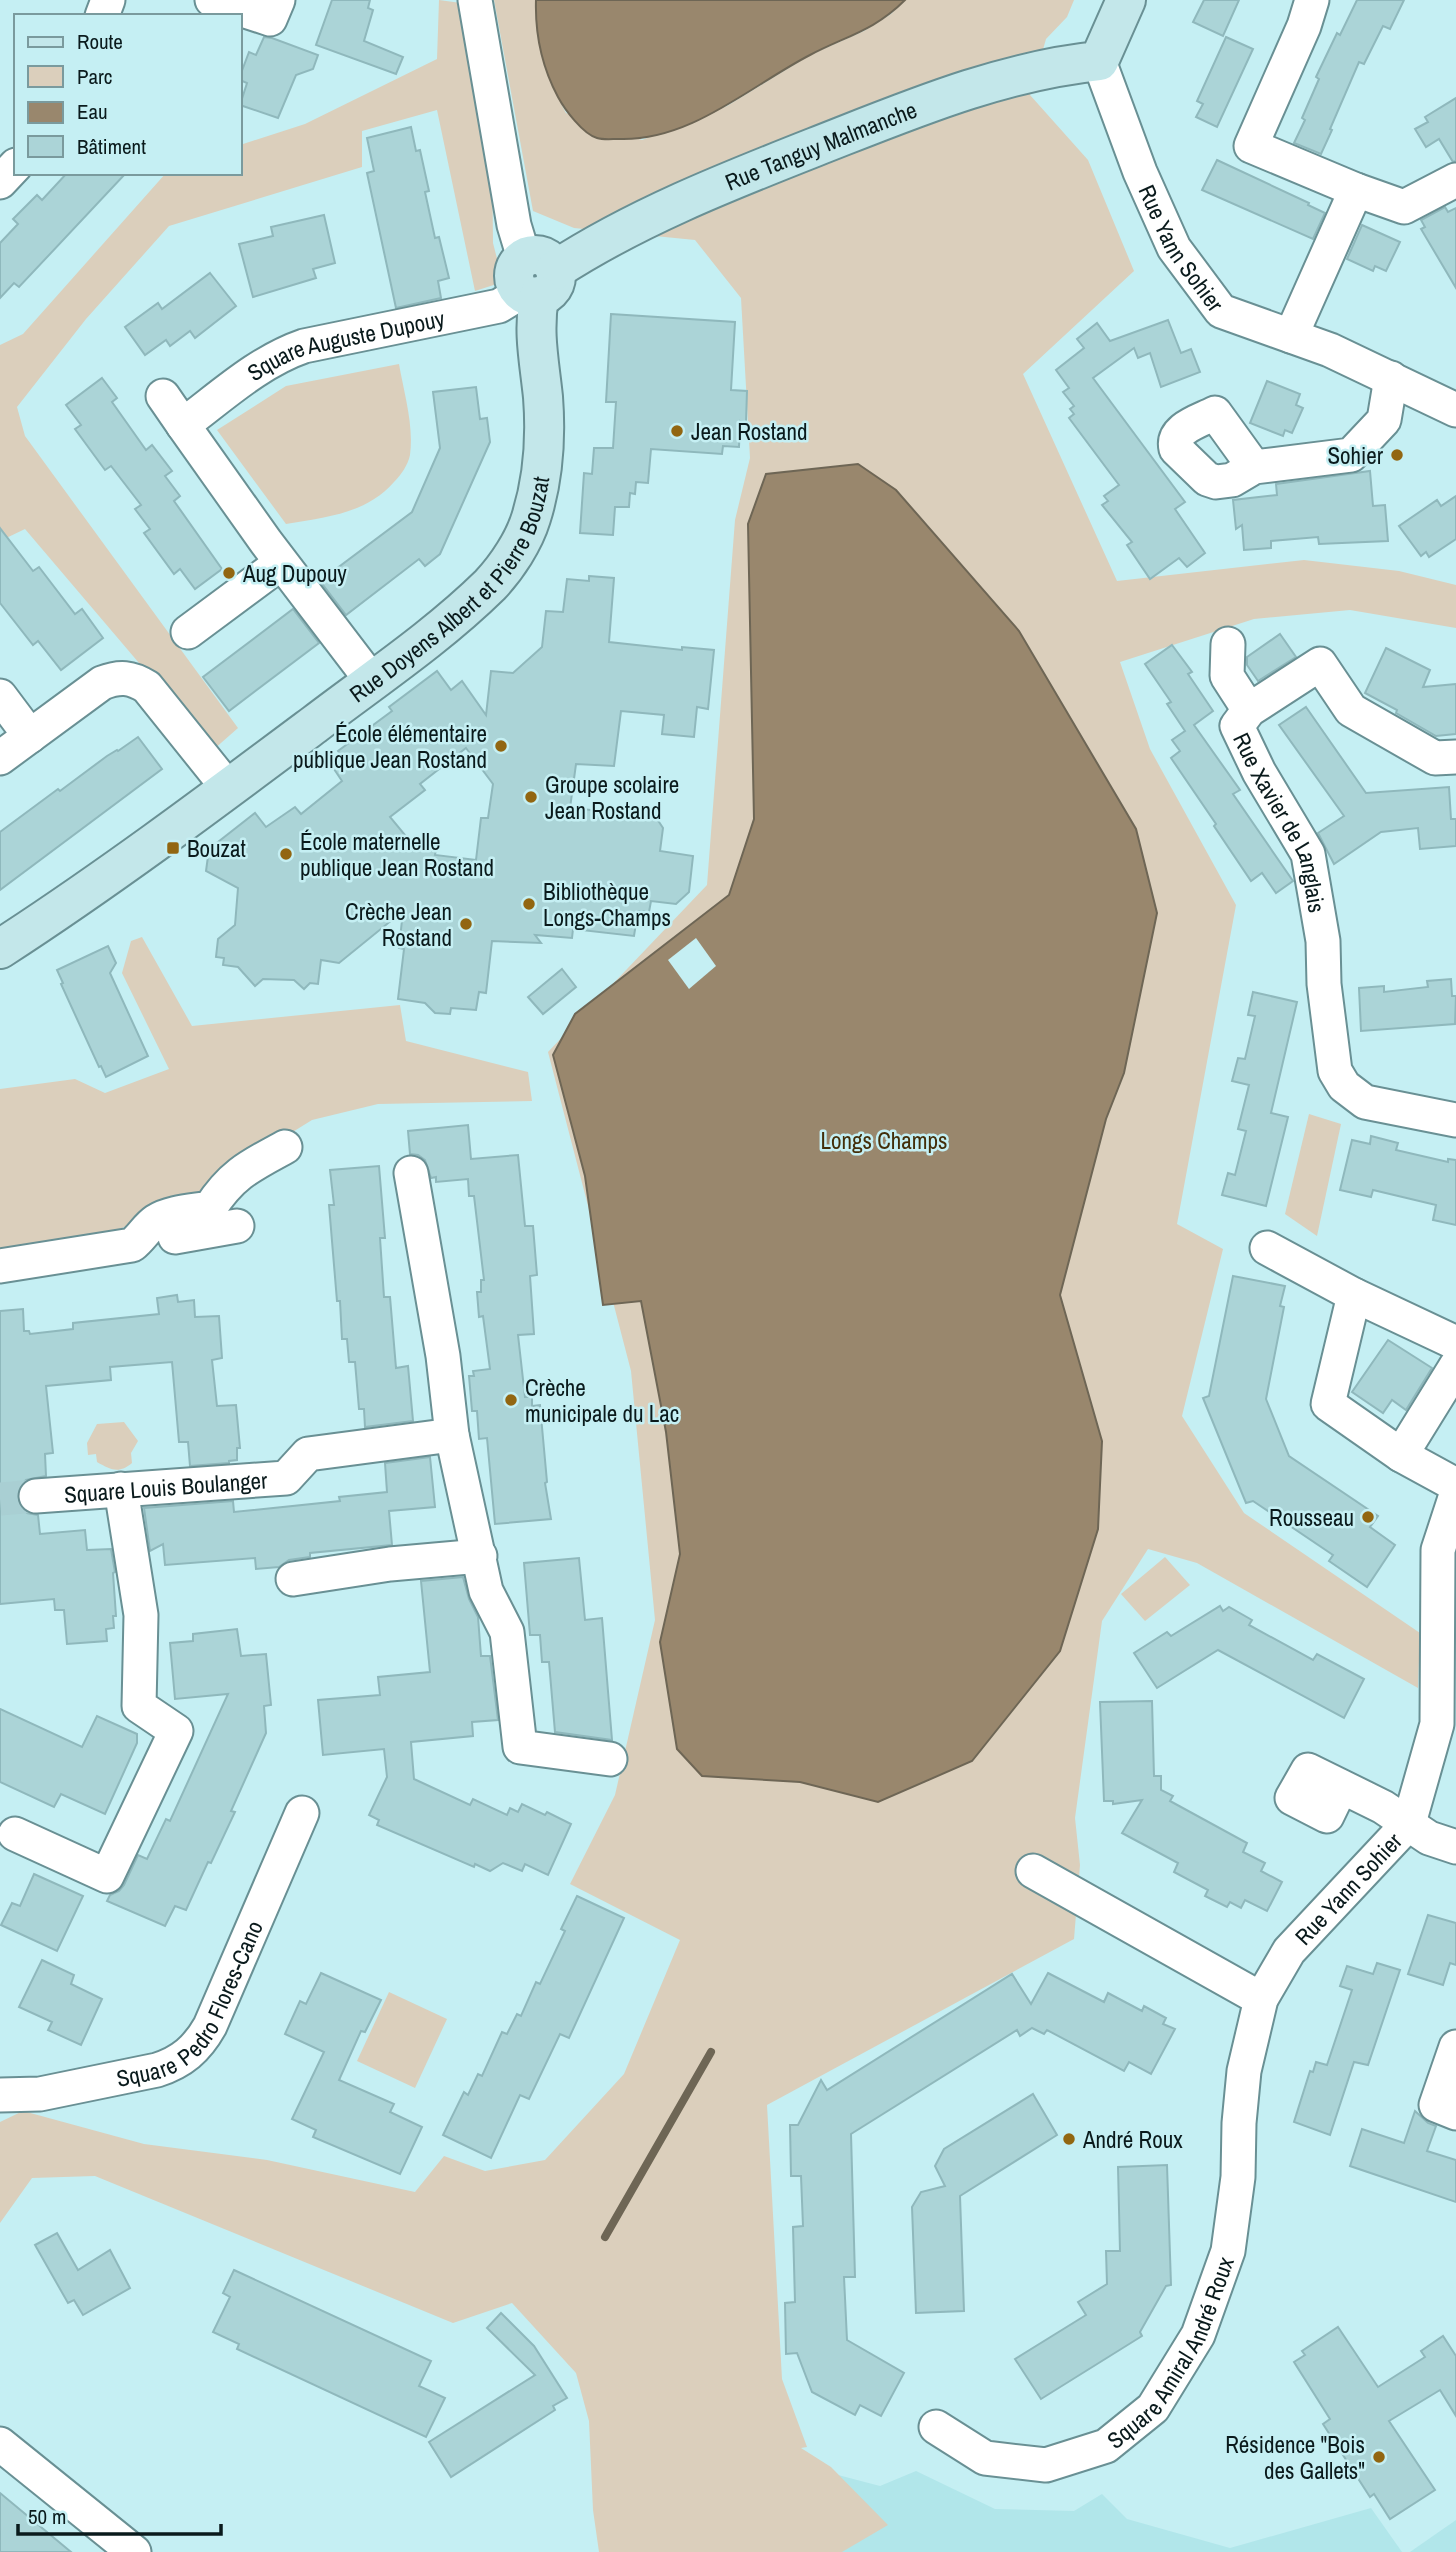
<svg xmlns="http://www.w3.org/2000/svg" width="1456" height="2552" font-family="'Archivo Narrow',sans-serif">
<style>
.built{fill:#b1e6ea}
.green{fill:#dbcfbc}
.water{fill:#99876d;stroke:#6e6655;stroke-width:2}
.pier{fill:#c5eff3}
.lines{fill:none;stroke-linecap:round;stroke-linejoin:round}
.stream{stroke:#6e6655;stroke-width:8}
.building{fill:#abd4d7;stroke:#8fb8bc;stroke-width:2;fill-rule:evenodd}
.street-tunnel{stroke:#a9cfd3;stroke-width:33;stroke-dasharray:33 17;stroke-linecap:butt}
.street-casing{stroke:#699094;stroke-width:37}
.secondary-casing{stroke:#699094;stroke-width:42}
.street{stroke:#fff;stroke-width:33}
.secondary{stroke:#c3e7ea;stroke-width:38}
.poi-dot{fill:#926611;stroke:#c5eff3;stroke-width:2.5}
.labels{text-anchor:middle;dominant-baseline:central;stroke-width:5;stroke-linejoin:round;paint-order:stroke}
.street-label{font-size:23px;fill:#0a1a1c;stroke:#c5eff3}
.poi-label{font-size:23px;fill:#0a1a1c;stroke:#c5eff3;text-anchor:start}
.park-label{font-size:23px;fill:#432e09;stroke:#c5eff3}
</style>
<rect width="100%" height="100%" fill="#c5eff3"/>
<g class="built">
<path d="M777 2459 880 2486 916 2471 995 2509 1074 2511 1102 2494 1127 2519 1230 2548 1371 2508 1402 2552H707Z"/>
<path d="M1456 2520V2552H1410Z"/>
</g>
<g class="green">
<path d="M439 0 468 4 492 148 493 243 503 282 475 291 437 110 362 131V167L169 226 86 319 17 407 25 436 238 728 213 750 25 529 0 541V345L23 334 166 173H240V145L305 124 437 59Z"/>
<path d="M494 0H536C535 43 547 76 566 113L642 140 727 106 810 55 864 31 891 14 905 0H1074L1067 17 1046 39 1030 95 1088 160 1134 271 1023 374 1117 581 1304 560 1399 571 1456 585V628L1350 610 1254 619 1120 662 1150 749 1236 905 1177 1224 1223 1249 1182 1416 1244 1513 1420 1633 1418 1688 1197 1563 1148 1549 1102 1621 1075 1818 1080 1865 1074 1939 767 2105 782 2379 807 2447 801 2448 831 2467 888 2525 842 2552H599L593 2510 589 2421 576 2373 512 2303 453 2323 95 2176 32 2178 0 2223V2122L23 2111 144 2144 267 2160 415 2192 444 2156 485 2171 545 2160 624 2074 680 1940 570 1884 615 1795 655 1620 631 1371 548 1052 707 885 735 520 750 458 741 298 695 240 574 228 533 211Z"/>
<path d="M399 364C404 393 414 425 410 455 408 465 401 475 394 482 366 514 326 517 286 524L217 430 286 386Z"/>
<path d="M142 937 192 1026 400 1005 406 1041 528 1072 532 1101 378 1104 312 1120 249 1159 256 1183 180 1204 0 1278V1089L75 1079 105 1093 169 1069 122 973 131 941Z"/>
<path d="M1309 1114 1341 1124 1317 1236 1285 1214Z"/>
<path d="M124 1422 138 1441 131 1453 132 1463C119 1474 111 1470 97 1462L96 1454 88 1455 87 1443 97 1424Z"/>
<path d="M1165 1557 1190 1585 1145 1621 1121 1594Z"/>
<path d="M389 1992 447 2019 415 2088 357 2061Z"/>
</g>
<g class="water">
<path d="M536 0H905C874 31 846 36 810 55 750 86 690 142 618 139 612 139 603 140 597 138 583 134 565 110 558 97 542 67 535 33 536 0Z"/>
<path d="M858 464 896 490 1019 631 1136 829 1157 913 1124 1073 1106 1119 1060 1295 1102 1441 1098 1529 1060 1651 972 1761 878 1802 800 1782 702 1776 677 1749 660 1642 680 1554 666 1432 641 1301 603 1305 585 1176 553 1055 575 1014 729 895 754 819 748 524 766 474Z"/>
</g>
<path class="pier" d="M696 938 716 966 689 989 668 960Z"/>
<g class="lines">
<path class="stream" d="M605 2237 711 2052"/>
</g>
<g class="building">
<path d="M332 0H370L368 8 373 10 364 41 403 57 396 74 316 45Z"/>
<path d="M1204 0H1239L1223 36 1193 22Z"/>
<path d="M1357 0H1404L1390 29 1383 26 1364 64 1359 62 1330 129 1332 130 1321 154 1294 143 1305 120 1302 118 1319 79 1316 77 1337 33 1340 35Z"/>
<path d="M264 37 272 38 318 55 313 69 296 75 278 118 240 105 247 83 240 80V76L249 52 256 55Z"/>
<path d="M1226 37 1253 49 1217 127 1196 117 1203 104 1197 101Z"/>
<path d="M1456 98V161L1453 162 1439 139 1426 147 1415 129 1428 122 1425 117Z"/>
<path d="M411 127 416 151 420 150 429 191 425 192 435 238 439 237 449 278 438 281 441 298 396 308 367 173 374 171 367 138Z"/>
<path d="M1217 160 1309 203 1308 205 1325 213 1313 239 1202 190Z"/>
<path d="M67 173H126L19 287 14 283 0 298V243L18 224 13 219 37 195 42 200Z"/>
<path d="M1445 207 1448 212 1456 208V288L1421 229 1425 227 1421 220Z"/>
<path d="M324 215 335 263 313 269 316 278 253 297 239 244 273 236 271 227Z"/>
<path d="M1362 225 1400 242 1386 271 1375 266 1373 271 1347 259Z"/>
<path d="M210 273 236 306 195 338 190 331 170 346 166 340 145 355 125 327 158 303 162 309Z"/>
<path d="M611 314 735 322 731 390 747 391 746 422 740 421 739 447 723 446 722 454 651 449 648 483 636 482 635 494 630 493 629 507H615L613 535 580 533 584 473 592 474 594 448H613L616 402H606Z"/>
<path d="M1168 320 1181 353 1191 349 1200 372 1161 387 1150 353 1138 358 1134 348 1093 378 1185 502 1175 509 1205 553 1187 567 1179 558 1150 579 1127 545 1132 542 1102 505 1108 501 1104 496 1119 485 1069 418 1074 414 1070 409 1074 406 1063 392 1069 388 1056 370 1084 348 1077 339 1097 323 1110 341Z"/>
<path d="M102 378 117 398 112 402 146 450 152 445 172 471 165 476 180 496 174 501 222 569 195 589 180 569 174 574 144 533 150 529 135 509 141 505 111 466 105 470 75 429 81 425 66 405Z"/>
<path d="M1267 381 1300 394 1296 405 1303 408 1292 433 1285 430 1283 436 1250 423Z"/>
<path d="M476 387 480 419 487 418 490 442 440 554 425 566 419 559 346 615 320 581 412 512 440 448 433 392Z"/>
<path d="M1370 471 1373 506 1385 505 1388 541 1319 544 1318 537 1271 541V548L1244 550 1242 525 1236 529 1233 500 1277 495 1276 484Z"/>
<path d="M1456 496V539L1429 557 1426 552 1421 556 1399 526 1437 500 1441 506Z"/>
<path d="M0 528 33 571 39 567 75 614 82 609 103 638 61 670 38 641 33 645 0 603Z"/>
<path d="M589 576 614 578 609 642 682 650V647L714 650 708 709 697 707 694 737 662 734 664 715 621 711 614 766 576 764 570 808 655 816 663 828 660 851 693 856 689 892 676 904 651 901 649 912 638 911 634 936 573 929 572 938 535 935 541 943 492 941 486 993 479 992 476 1010 451 1008 450 1014 435 1013 425 1003 398 999 404 949 399 948 403 911 339 963 321 960 318 984 310 983 304 989 294 980 263 979 255 986 238 967 223 965 224 958 216 957 218 939 235 925 238 888 206 871 209 849 255 813 266 827 295 807 301 814 342 781 332 766 343 758 338 751 392 711 389 707 437 671 451 690 462 681 486 715 491 671 513 673 542 647 546 611 563 612 567 579 589 581ZM466 748 493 784 488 818H481L476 860 435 855 437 843 409 840 390 817 425 790 420 784Z"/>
<path d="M293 609 319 643 229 711 203 677Z"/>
<path d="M1280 634 1296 657 1258 681 1247 665V657Z"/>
<path d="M1172 645 1192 672 1188 674 1213 711 1194 725 1240 790 1233 794 1293 881 1276 893 1262 873 1251 881 1214 826 1216 824 1171 758 1180 751 1172 740 1185 731 1167 704 1171 702 1145 664Z"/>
<path d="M1386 648 1430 670 1423 687 1456 684V734L1436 736 1396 713 1397 710 1365 693Z"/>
<path d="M1306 707 1366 793 1449 787 1451 819H1456V846L1420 849 1418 828 1381 832 1334 864 1318 833 1344 816 1279 725Z"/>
<path d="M138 737 162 769 0 890V832L58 789 60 791 107 756 117 750 118 751Z"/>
<path d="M108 946 116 963 110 973 148 1056 106 1077 101 1066 99 1067 61 984 63 983 57 970Z"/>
<path d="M562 969 576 987 543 1014 528 997Z"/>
<path d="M1451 979 1452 996H1456L1455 1024 1361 1031 1359 988 1384 986V992L1428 987 1427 981Z"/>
<path d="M1253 992 1297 1002 1271 1113 1288 1117 1266 1206 1222 1195 1228 1173 1235 1175 1246 1131 1238 1129 1249 1085 1232 1081 1238 1058 1245 1059 1255 1016 1248 1015Z"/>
<path d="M468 1125 471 1159 518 1155 525 1226H533L537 1275 530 1276 534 1334 518 1335 525 1397H532V1406L540 1405 547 1482 545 1483 551 1519 495 1524 487 1438 479 1439 477 1411H472L469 1376H474L473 1371 490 1369 483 1316 479 1317 477 1292H481V1280H484L474 1196H469L468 1179 436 1182V1177L431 1178 425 1160 418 1155 410 1154 408 1131Z"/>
<path d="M1371 1136 1398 1143 1396 1150 1448 1162V1159L1456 1160V1225L1433 1220 1436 1205 1373 1190 1371 1197 1340 1190 1352 1140 1370 1144Z"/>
<path d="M379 1166 385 1238H380L384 1297H390L396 1368 408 1366 413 1421 365 1427 364 1409H359L355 1362H349L347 1339H342L340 1301H337L329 1205H334L330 1170Z"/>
<path d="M1233 1276 1285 1286 1280 1306 1284 1307 1266 1399 1289 1456 1378 1516 1370 1527 1395 1545 1367 1587 1329 1561 1333 1555 1253 1501 1246 1503 1203 1398 1209 1396Z"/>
<path d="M177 1295 178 1302 194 1300 195 1317 219 1316 222 1358 212 1360 217 1406 236 1405 240 1448H237V1460L229 1461V1463L190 1466 188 1442H179L172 1362 110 1367 111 1380 46 1386 53 1453 45 1454 46 1476 26 1480 19 1487 17 1497 20 1506 27 1513 38 1515 40 1534 85 1530 87 1550 111 1549 115 1572 113 1573 116 1616H113L114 1628 106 1629 107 1641 67 1644 64 1610H55L54 1599 0 1604V1311L23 1309 24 1331H29L30 1334 73 1329V1323L159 1314 157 1298Z"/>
<path d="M1388 1340 1432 1368 1406 1410 1392 1400 1383 1413 1352 1392Z"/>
<path d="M430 1457 435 1507 389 1511 392 1545 310 1553V1557L289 1560 279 1567 256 1569 255 1558 165 1565 163 1544 150 1551 144 1508 233 1501 234 1512 340 1501 339 1497 387 1492 385 1463Z"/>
<path d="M579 1558 585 1620 602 1618 612 1740 555 1732 549 1662H542L540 1635H530L524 1563Z"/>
<path d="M463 1577 469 1599 478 1617 481 1656H490L498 1720 472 1722 473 1736 411 1742 414 1779 470 1805 473 1799 507 1815 510 1808 518 1812 522 1804 545 1815 547 1812 571 1824 548 1875 525 1864 522 1871 503 1863 490 1871 475 1864 474 1867 377 1825 379 1820 369 1815 387 1777 384 1749 323 1755 318 1700 380 1695 378 1677 430 1672 421 1581Z"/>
<path d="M1220 1606 1223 1611 1229 1607 1252 1620 1249 1625 1313 1660 1317 1654 1364 1679 1344 1718 1218 1650 1157 1688 1134 1653 1167 1632 1171 1636Z"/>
<path d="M237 1629 241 1656 266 1654 271 1705 264 1706 266 1733 231 1811 235 1812 211 1863 208 1862 186 1910 175 1906 165 1926 107 1901 110 1895 119 1891 124 1885 138 1855 147 1859 166 1819 170 1821 228 1694 175 1699 170 1643 193 1641V1634Z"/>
<path d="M1152 1701 1154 1776H1161V1790L1173 1796 1170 1801 1247 1843 1243 1852 1265 1863 1261 1871 1282 1882 1267 1911 1245 1900 1241 1908 1230 1902 1227 1907 1205 1896 1208 1890 1174 1872 1178 1863 1122 1833 1142 1800 1113 1804V1801H1104L1100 1702Z"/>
<path d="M0 1709 82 1747 97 1716 137 1734V1743L105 1814 61 1794 54 1807 0 1782Z"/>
<path d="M34 1874 83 1896 57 1951 1 1925 12 1903 20 1906Z"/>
<path d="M577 1896 624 1918 569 2038 560 2034 529 2099 520 2095 491 2158 443 2135 464 2092 468 2095 478 2074 482 2076 502 2032 507 2034 517 2014 521 2016 536 1982 540 1984 565 1931 561 1929Z"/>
<path d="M1428 1915 1456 1923V1965L1450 1963 1443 1985 1408 1974Z"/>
<path d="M42 1960 74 1975 71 1984 102 1999 81 2045 48 2030 52 2022 19 2007Z"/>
<path d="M1377 1963 1400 1970 1368 2065 1354 2062 1330 2135 1294 2122 1310 2071 1313 2072 1316 2062 1327 2065 1352 1990 1340 1986 1347 1966 1373 1974Z"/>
<path d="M321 1973 381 2000 365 2032 361 2031 339 2080 394 2104 390 2112 422 2127 400 2174 313 2137 316 2130 292 2119 324 2052 285 2034 300 2001 306 2004Z"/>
<path d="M1048 1973 1104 2002 1108 1993 1142 2011 1144 2006 1166 2018 1163 2024 1175 2029 1151 2074 1129 2062 1124 2071 1047 2030 1044 2034 1032 2028 1020 2036 1017 2030 851 2134 855 2277H844L847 2340 904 2373 881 2416 860 2405 855 2415 812 2392 797 2353 786 2354 785 2303 795 2302 793 2227 803 2226 801 2176H791L790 2125H798L821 2080 827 2090 1012 1974 1031 2004Z"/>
<path d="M1033 2094 1057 2135 960 2196 964 2311 916 2313 912 2207 921 2192 945 2186 935 2166 944 2149Z"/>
<path d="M1415 2111 1428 2123 1436 2126 1427 2151 1456 2160V2202L1350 2166 1362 2129 1404 2143Z"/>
<path d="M1167 2165 1171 2285 1166 2286 1140 2332 1142 2336 1041 2399 1015 2359 1086 2315 1078 2302 1107 2284 1106 2251H1120L1118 2167Z"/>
<path d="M57 2233 78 2270 110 2250 130 2288 83 2315 74 2300 68 2303 35 2245Z"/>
<path d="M234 2270 431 2361 419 2386 445 2398 426 2437 237 2349 239 2344 213 2332 230 2297 223 2293Z"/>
<path d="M501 2313 534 2346 567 2398 553 2406 555 2410 451 2477 429 2442 535 2375 487 2328Z"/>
<path d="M1338 2327 1378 2387 1425 2357 1421 2351 1443 2336 1456 2356V2416L1440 2390 1389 2421 1435 2490 1390 2519 1374 2494 1370 2497 1323 2424 1330 2419 1294 2362 1305 2355 1302 2351Z"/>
<path d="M0 2493 71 2552H0Z"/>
</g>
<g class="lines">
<path class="street-tunnel" d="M0 1499 36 1496"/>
<defs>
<g id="street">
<path d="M212 0 270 19 278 0"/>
<path d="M475 0 514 225 524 258"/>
<path d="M1312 0 1304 26 1251 146 1356 190 1404 207 1456 180"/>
<path d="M102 16 108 0"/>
<path id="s1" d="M1099 61 1140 172 1174 248 1221 311 1330 350 1456 410"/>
<path d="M0 182 16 165"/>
<path d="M1291 336 1356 190"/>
<path d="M163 396 183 425"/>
<path d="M1254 467 1215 413C1200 421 1171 428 1176 449L1207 479 1216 482 1232 480 1254 467 1351 455 1384 420 1391 378"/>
<path d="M188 632 281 563"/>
<path d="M1228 644 1227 676 1249 710"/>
<path id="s2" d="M372 681 266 542 183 425C222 396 258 362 304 346L499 306 522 292"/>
<path d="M0 696 30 736"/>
<path id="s3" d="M1456 757 1435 758 1351 710 1320 664 1249 710 1237 726 1259 772 1308 854 1323 941 1324 984 1335 1071 1344 1086 1365 1102 1456 1120"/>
<path d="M0 758 102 683C120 676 131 677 147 687L228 788"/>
<path d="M411 1173 443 1356 452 1435 486 1591 507 1632 520 1747 610 1759"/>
<path d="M175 1237 237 1226"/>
<path d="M1267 1248 1354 1295 1456 1343"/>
<path d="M0 1266 132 1245C141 1238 147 1227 156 1221 170 1212 193 1211 210 1208 232 1174 250 1166 285 1147"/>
<path d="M1354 1295 1328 1404 1401 1455"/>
<path d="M1456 1366 1401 1455 1456 1485"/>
<path id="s4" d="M36 1496 286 1478 308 1454 452 1435"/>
<path d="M293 1579 390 1564 480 1556"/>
<path d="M1341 1787 1327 1816 1292 1798 1308 1770 1383 1807 1429 1838 1456 1847"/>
<path d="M15 1834 107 1876 176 1731 139 1706 141 1615 121 1489"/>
<path d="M1033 1871 1261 1999"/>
<path d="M1456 2047 1436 2105 1456 2113"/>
<path id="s5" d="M0 2095 40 2094 157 2070C182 2062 197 2049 210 2026L302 1813"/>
<path id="s6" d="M936 2427 985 2458 1046 2465 1106 2446 1153 2408 1198 2335 1228 2251 1238 2177 1239 2123 1244 2071 1261 1999 1289 1951 1409 1823 1437 1724 1438 1550 1456 1495"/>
<path d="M0 2444 134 2552"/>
</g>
<g id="secondary">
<circle cx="535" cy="276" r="21"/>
<path id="s7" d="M555 270C635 218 726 182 815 147 907 111 1000 71 1099 61L1126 0"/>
<path id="s8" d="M0 949C108 879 212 801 315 724 374 679 437 637 490 585 507 567 524 541 531 518 543 480 546 436 543 397 539 359 533 334 539 296"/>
</g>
</defs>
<use href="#street" class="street-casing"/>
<use href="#secondary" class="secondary-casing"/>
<use href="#street" class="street"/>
<use href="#secondary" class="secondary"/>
</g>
<g class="poi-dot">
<circle cx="677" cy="431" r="7"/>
<circle cx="1397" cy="455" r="7"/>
<circle cx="229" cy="573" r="7"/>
<circle cx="501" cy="746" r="7"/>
<circle cx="531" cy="797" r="7"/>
<rect x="166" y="841" width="14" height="14" rx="3.5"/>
<circle cx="286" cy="854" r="7"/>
<circle cx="529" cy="904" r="7"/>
<circle cx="466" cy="924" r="7"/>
<circle cx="511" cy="1400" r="7"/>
<circle cx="1368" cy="1517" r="7"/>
<circle cx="1069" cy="2139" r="7"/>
<circle cx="1379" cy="2457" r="7"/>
</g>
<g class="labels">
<g class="street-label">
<text stroke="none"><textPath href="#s7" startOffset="294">Rue Tanguy Malmanche</textPath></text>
<text stroke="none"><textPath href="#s1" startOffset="205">Rue Yann Sohier</textPath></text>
<text stroke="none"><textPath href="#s2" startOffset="504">Square Auguste Dupouy</textPath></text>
<text stroke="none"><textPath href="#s8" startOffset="583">Rue Doyens Albert et Pierre Bouzat</textPath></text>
<text stroke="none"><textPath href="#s3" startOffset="385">Rue Xavier de Langlais</textPath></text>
<text stroke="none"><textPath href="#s4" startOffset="130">Square Louis Boulanger</textPath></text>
<text stroke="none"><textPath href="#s6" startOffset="814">Rue Yann Sohier</textPath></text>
<text stroke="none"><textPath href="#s5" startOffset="231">Square Pedro Flores-Cano</textPath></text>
<text stroke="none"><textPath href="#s6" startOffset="299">Square Amiral André Roux</textPath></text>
</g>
<g class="poi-label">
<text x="691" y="431">Jean Rostand</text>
<text x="1383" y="455" text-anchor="end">Sohier</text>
<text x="243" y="573">Aug Dupouy</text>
<text x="487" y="733" text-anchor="end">École élémentaire<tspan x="487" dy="26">publique Jean Rostand</tspan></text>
<text x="545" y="784">Groupe scolaire<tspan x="545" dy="26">Jean Rostand</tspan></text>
<text x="300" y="841">École maternelle<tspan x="300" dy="26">publique Jean Rostand</tspan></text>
<text x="187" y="848">Bouzat</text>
<text x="543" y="891">Bibliothèque<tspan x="543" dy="26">Longs-Champs</tspan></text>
<text x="452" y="911" text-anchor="end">Crèche Jean<tspan x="452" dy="26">Rostand</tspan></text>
<text x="525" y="1387">Crèche<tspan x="525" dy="26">municipale du Lac</tspan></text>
<text x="1354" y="1517" text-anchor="end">Rousseau</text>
<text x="1083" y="2139">André Roux</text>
<text x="1365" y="2444" text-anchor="end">Résidence "Bois<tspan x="1365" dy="26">des Gallets"</tspan></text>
</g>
<g class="park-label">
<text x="884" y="1140">Longs Champs</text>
</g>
</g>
<rect x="14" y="14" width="228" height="161" fill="#c5eff3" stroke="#7a9a9d" stroke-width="2"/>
<rect x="28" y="37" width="35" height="10" fill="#c3e7ea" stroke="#7a9a9d" stroke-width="2"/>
<text x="77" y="49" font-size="21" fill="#0a1a1c">Route</text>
<rect x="28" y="66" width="35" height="21" fill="#dbcfbc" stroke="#7a9a9d" stroke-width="2"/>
<text x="77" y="84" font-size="21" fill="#0a1a1c">Parc</text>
<rect x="28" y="102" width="35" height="21" fill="#99876d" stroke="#7a9a9d" stroke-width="2"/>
<text x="77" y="119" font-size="21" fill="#0a1a1c">Eau</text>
<rect x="28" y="136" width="35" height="21" fill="#abd4d7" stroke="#7a9a9d" stroke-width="2"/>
<text x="77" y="154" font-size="21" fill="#0a1a1c">Bâtiment</text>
<path d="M18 2524v10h203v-10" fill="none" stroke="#0a1a1c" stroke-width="3.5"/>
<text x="28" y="2524" font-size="21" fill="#0a1a1c" stroke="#c5eff3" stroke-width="5" paint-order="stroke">50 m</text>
</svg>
